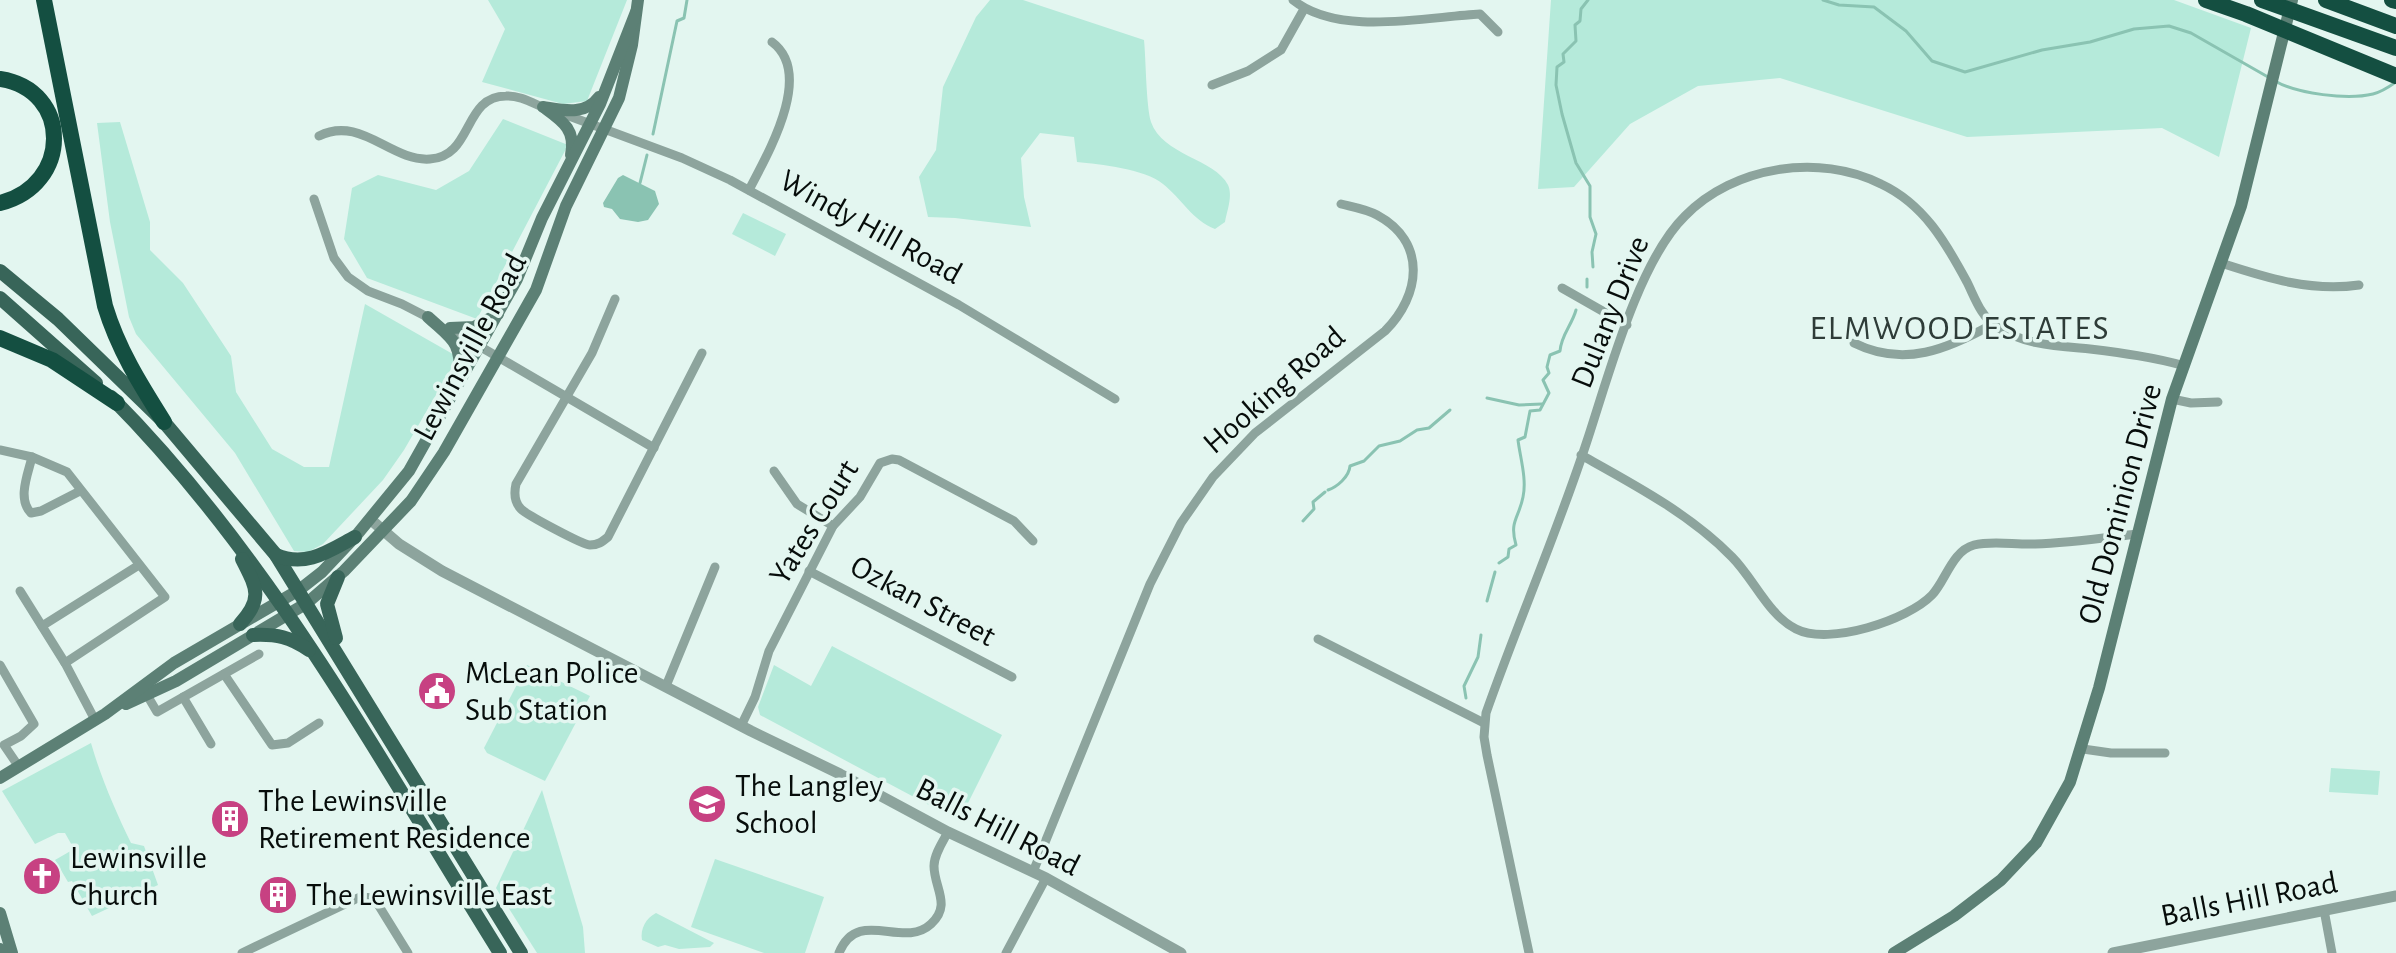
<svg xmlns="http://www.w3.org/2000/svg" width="2396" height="953" font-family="'Alegreya Sans',sans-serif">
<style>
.green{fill:#b5eada}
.water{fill:#8ac3b2}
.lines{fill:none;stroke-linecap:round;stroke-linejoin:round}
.stream{stroke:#8ac3b2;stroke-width:3}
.minor{stroke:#8da49d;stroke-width:9}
.tertiary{stroke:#8da49d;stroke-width:11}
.secondary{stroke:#5c8075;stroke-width:12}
.primary{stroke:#386559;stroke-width:14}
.motorway{stroke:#144f41;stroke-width:16}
.labels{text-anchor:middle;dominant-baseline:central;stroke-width:7;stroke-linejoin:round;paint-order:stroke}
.street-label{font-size:32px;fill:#070d0b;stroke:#e3f6f0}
.poi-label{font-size:32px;fill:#070d0b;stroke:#e3f6f0;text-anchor:start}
.neighbourhood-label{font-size:34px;letter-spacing:2px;fill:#2e3c38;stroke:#e3f6f0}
</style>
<rect width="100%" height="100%" fill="#e3f6f0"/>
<g class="green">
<path d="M488 0H627L587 101 563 104 482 82 505 29Z"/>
<path d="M990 0H1023L1144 40C1146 60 1146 105 1151 122 1162 155 1215 159 1228 185 1233 196 1227 210 1225 222L1215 229C1193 221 1181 198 1163 184 1145 169 1100 164 1077 162L1074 137 1040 133 1021 158 1024 197 1031 227 955 218 928 217 919 177 936 150 943 87 976 17Z"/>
<path d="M1551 0H2174L2251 28 2219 157 2162 128 1967 137 1780 78 1698 86 1630 124 1574 187 1538 189Z"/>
<path d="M503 119 568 145 477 319 367 278 344 239 352 188 378 175 436 190 469 171Z"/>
<path d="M120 122 150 222V250L183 283 231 356 236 392 272 449 304 467H329L365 304 458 357 404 450 383 480 323 544 308 552 294 551 235 453 136 334 129 317 110 222 97 123Z"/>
<path d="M743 213 786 234 775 256 732 234Z"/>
<path d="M832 646 1002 735 959 821 760 715 758 707 774 665 811 686Z"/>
<path d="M527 665 590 696 545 781 487 753 484 748Z"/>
<path d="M91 743C101 778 115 810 131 843L144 846 158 885 92 916 72 881 68 882 55 860 74 849 65 833H58L35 844 2 791Z"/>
<path d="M2331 768 2380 771 2378 795 2329 792Z"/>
<path d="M542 790 583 927 585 953H537L496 888Z"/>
<path d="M715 859 824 897 805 953H764L691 927Z"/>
<path d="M656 913 714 943 710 947 679 949 665 945 658 947 642 940C640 929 646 918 656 913Z"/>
</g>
<path class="water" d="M623 175 655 191 659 204 648 220 638 222 620 219 612 209 604 207 603 203 618 178Z"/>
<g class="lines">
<g class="stream">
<path d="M1588 0 1581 9 1580 21 1575 25 1576 41 1563 54 1564 62 1557 67 1556 85 1562 114 1576 163 1590 186V217L1596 234 1592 252 1593 267"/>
<path d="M1823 0 1839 5 1874 7 1906 31 1932 61 1965 72 2042 50 2090 42 2134 29 2169 26 2191 33 2268 77"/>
<path d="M2275 81C2297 94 2348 100 2373 94 2382 92 2389 87 2396 82"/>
<path d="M653 134 677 21 684 18 687 0"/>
<path d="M640 183 647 155"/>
<path d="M1587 279V287"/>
<path d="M1487 398 1519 405 1542 404"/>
<path d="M1328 490C1337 487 1349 477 1350 466L1364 461 1379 446 1400 441 1417 430 1429 428 1450 410"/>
<path d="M1303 521 1314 509 1313 502 1325 492"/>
<path d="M1499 563 1508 557 1509 549 1516 545C1509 521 1519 518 1523 497 1527 479 1520 457 1518 440L1525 437 1530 411 1540 410 1549 393 1543 380 1549 373 1547 367 1550 355 1560 351C1561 335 1572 325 1576 310"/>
<path d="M1487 601 1495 572"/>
<path d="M1466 698 1464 686 1478 657 1481 635"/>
</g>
<g class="minor">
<path d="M1293 0C1339 37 1425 17 1480 14L1498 32"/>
<path d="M1212 85 1248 71 1281 50 1304 9"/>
<path d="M561 113 682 158 730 180 959 305 1115 399"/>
<path d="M319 136C361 115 391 162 430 159 473 157 463 96 506 96 520 95 534 104 547 109"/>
<path d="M749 190C767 155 815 74 772 42"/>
<path d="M314 199 334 258 348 277 368 291 402 304 433 320"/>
<path d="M2221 263C2267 278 2311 292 2359 285"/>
<path d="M1562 288 1627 325"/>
<path d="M615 299 592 353 516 484C514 493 514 502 521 509 527 515 583 545 590 545 598 545 602 542 608 537L702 353"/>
<path d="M450 329 654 448"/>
<path d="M1854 343C1904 368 1948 349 1993 324"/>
<path d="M2172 399 2191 403 2218 402"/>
<path d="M0 450 32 457 67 472 165 597 65 663"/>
<path d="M1581 455C1633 484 1690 514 1732 557 1754 579 1768 615 1796 629 1829 646 1908 620 1932 595 1946 580 1952 551 1974 545 1993 540 2015 545 2035 544 2069 543 2103 538 2137 534"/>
<path d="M32 457C28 474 17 499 31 513L41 511 80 491"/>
<path d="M774 471 797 504 833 526"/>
<path d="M809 571 1012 677"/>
<path d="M20 591 65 663 95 720"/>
<path d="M42 626 139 565"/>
<path d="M1318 639 1484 723"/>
<path d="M0 665 34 724 21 736 4 745 19 767"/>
<path d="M224 674 272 745 288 743 319 723"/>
<path d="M666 686 715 567"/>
<path d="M147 695 157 712 259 654"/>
<path d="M183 697 211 744"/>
<path d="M741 726 755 697 769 651 833 526 860 497 880 463 892 459 899 460 1014 521 1033 541"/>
<path d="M2083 749 2111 753H2165"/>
<path d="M1033 872 1150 584 1181 523 1213 477 1255 433 1385 331C1421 295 1427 242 1377 215 1366 209 1353 207 1341 204"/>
<path d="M2324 910 2332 953"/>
<path d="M242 953 360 897 374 898 408 953"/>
<path d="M839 953C858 906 903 950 931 924 952 905 934 888 934 866 934 855 942 843 948 832"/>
<path d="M1006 953 1046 878"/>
<path d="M1529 953 1487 755 1484 737 1486 713C1518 622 1557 533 1587 441 1608 378 1638 262 1685 216 1734 166 1819 153 1881 184 1924 204 1946 243 1967 282 1975 298 1981 317 1997 327 2024 345 2058 346 2090 349 2122 353 2153 357 2185 366"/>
</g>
<g class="tertiary">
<path d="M370 519 399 544 442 571 751 731 840 774 948 832 1046 878 1181 953"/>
<path d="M2113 953 2396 896"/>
</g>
<g class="secondary">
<path d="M543 107C563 110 585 116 599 97"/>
<path d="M546 109C564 122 576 131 571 155"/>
<path d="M428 317C453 340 461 341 460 377"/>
<path d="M450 328 474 327 498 314"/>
<path d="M126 704 176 681 307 603 344 571 411 501 444 452 536 290 566 206 619 98 632 45 638 0"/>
<path d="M0 778 105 714 174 663 299 590 322 572 355 537 409 471 517 279 542 218 600 104 636 12"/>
<path d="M0 913 12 953"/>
<path d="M0 949 2 953"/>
<path d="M1894 953 1954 916 2001 880 2036 843 2070 782 2099 688 2172 399 2241 206 2292 0"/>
</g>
<g class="primary">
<path d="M0 271 58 319 164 422 276 555 521 953"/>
<path d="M0 298 96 383"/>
<path d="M111 397C272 559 380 761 500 953"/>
<path d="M276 555C306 568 329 551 355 537"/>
<path d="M240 624C264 598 256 587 242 559"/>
<path d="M253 635C277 634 290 637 309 650"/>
<path d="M336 638 327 604 338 577"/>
</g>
<g class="motorway">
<path d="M44 0 105 306C118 349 140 384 164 422"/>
<path d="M2206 0 2246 14 2396 76"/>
<path d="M2262 0 2396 48"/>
<path d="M2326 0 2396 26"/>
<path d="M2392 0 2396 1"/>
<path d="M0 79C72 90 72 185 0 203"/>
<path d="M0 338 52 360 117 403"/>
</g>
</g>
<defs>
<symbol id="civic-disc" viewBox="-11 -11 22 22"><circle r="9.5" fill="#c74182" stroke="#e3f6f0"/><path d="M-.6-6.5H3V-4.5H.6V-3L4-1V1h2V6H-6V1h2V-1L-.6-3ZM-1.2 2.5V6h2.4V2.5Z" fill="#fff"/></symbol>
<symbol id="school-disc" viewBox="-11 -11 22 22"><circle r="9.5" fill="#c74182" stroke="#e3f6f0"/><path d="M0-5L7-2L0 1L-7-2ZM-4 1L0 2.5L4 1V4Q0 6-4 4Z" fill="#fff"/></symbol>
<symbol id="building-disc" viewBox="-11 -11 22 22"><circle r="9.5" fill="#c74182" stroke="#e3f6f0"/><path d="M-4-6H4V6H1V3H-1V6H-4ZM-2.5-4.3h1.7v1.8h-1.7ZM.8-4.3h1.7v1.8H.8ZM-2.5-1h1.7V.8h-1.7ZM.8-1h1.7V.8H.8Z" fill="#fff"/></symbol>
<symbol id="church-disc" viewBox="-11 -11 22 22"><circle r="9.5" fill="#c74182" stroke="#e3f6f0"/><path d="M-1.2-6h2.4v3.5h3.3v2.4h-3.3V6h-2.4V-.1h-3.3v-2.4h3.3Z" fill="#fff"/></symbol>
</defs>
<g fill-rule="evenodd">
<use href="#civic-disc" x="415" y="669" width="44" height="44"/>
<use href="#school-disc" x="685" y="782" width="44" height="44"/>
<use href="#building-disc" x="208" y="797" width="44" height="44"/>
<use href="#church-disc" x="20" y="854" width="44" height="44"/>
<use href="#building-disc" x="256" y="873" width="44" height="44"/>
</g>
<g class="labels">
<g class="street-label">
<text transform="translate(871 227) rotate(29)">Windy Hill Road</text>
<text transform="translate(1610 312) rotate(-68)">Dulany Drive</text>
<text transform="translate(470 347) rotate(-62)">Lewinsville Road</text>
<text transform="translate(1274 390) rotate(-41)">Hooking Road</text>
<text transform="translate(2120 504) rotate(-75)">Old Dominion Drive</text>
<text transform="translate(814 522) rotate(-58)">Yates Court</text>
<text transform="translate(923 601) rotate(28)">Ozkan Street</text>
<text transform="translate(998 827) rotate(27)">Balls Hill Road</text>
<text transform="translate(2249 899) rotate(-11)">Balls Hill Road</text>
</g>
<g class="poi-label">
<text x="465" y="673">McLean Police<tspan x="465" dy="37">Sub Station</tspan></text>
<text x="735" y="786">The Langley<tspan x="735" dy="37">School</tspan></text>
<text x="258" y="801">The Lewinsville<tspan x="258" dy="37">Retirement Residence</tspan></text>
<text x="70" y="858">Lewinsville<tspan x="70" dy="37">Church</tspan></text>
<text x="306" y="895">The Lewinsville East</text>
</g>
<g class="neighbourhood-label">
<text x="1960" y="329">ELMWOOD ESTATES</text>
</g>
</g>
</svg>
